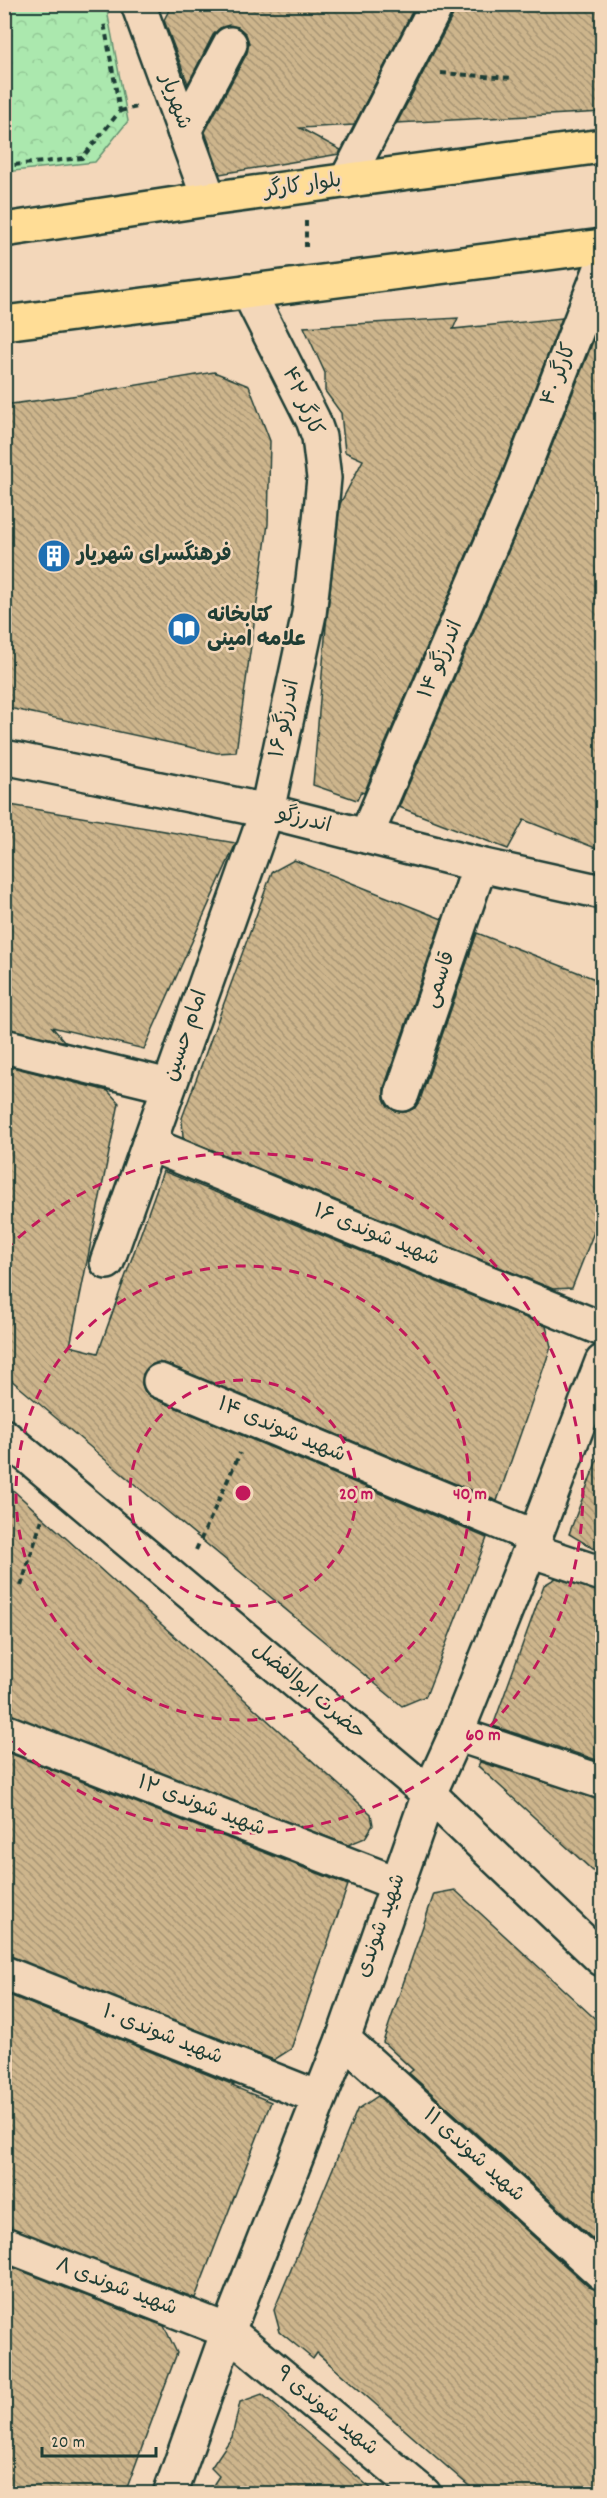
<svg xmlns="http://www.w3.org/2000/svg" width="607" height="2498" font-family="Dekko,'Playpen Sans Arabic',sans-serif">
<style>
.forest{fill:url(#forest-crowns);stroke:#659271;stroke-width:1.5}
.building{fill:url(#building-back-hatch);stroke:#1f3d34;stroke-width:1.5}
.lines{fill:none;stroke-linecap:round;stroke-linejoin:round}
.minor-casing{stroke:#1f3d34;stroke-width:38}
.major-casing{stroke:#1f3d34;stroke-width:38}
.path{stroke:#1f3d34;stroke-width:4;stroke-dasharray:6 4.5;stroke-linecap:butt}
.minor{stroke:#f3d7ba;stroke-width:33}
.major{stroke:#ffdd96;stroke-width:33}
.ring{fill:none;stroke:#c2185b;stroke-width:3;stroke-dasharray:10 8}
.labels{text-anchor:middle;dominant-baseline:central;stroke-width:5;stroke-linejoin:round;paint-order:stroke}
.street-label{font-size:21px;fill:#1f3d34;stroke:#f3d7ba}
.poi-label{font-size:21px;font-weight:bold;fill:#1f3d34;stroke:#f3d7ba;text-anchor:start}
.centre{fill:#c2185b;stroke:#f3d7ba;stroke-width:3}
.ring-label{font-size:18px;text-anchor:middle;font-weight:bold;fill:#c2185b;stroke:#f3d7ba;stroke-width:5;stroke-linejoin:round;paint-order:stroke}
</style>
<defs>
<pattern id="forest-crowns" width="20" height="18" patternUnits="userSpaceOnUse" patternTransform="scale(1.5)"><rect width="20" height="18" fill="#abe8ae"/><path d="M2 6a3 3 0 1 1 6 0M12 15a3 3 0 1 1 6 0" fill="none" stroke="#93c896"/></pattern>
<pattern id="building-back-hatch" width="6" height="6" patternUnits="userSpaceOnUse" patternTransform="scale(1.5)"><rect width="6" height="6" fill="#cdb58c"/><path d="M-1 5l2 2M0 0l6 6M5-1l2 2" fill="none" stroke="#a69473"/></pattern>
</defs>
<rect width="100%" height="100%" fill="#f3d7ba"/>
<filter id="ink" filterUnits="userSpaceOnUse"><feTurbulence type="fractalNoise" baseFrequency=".0167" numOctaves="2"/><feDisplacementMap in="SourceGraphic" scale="12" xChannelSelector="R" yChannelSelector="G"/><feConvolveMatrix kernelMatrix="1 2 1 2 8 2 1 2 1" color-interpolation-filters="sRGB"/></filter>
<g filter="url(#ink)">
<path class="forest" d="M4 5H106L128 121 95 162 5 172Z"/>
<g class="building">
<path d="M172 4H416L354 125 300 128 341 150 339 154 220 174 205 132 247 53 249 43 246 34 238 27 229 25 220 28 213 35 188 84 164 20Z"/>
<path d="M456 4H603V112L397 123 454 13Z"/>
<path d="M603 316V851L524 820 508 849 399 807 534 491Z"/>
<path d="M458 318 453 329 562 318 500 477 364 793 361 792 357 800 313 785 326 626 340 504 363 460 345 452 341 413 325 391V373L304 327Z"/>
<path d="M214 372 249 386 270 441 268 524 236 752 217 753 4 707V405L79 395Z"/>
<path d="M4 804 236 843 144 1049 52 1027 65 1042 4 1028Z"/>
<path d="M294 860 442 919 384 1088V1098L388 1106 395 1111 406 1112 415 1108 420 1100 477 933 603 982V1209L572 1288 553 1289 183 1138 182 1118 272 872Z"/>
<path d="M4 1065 108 1091 119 1103 70 1346 98 1353 163 1171 546 1326 551 1347 497 1501 167 1364 158 1362 149 1366 143 1374 142 1384 145 1392 153 1398 487 1538 426 1696 402 1706 121 1473 4 1374Z"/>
<path d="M600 1452 603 1453V1554L569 1534Z"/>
<path d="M4 1482 371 1814 373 1825 365 1838 348 1845 4 1713Z"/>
<path d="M556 1578 603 1592V1762L493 1726 544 1585Z"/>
<path d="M4 1751 348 1885 291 2049 274 2060 4 1955Z"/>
<path d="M480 1762 603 1800V1880L478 1766Z"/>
<path d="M455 1890 603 2026V2248L409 2073 413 2070 383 2042 434 1894Z"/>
<path d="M4 1993 234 2085 232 2086 271 2102 195 2298 4 2226Z"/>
<path d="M378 2096 589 2287 603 2291V2493H477L317 2353 313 2359 280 2332 274 2310 292 2267 357 2110Z"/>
<path d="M4 2264 164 2326 177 2353 125 2493H4Z"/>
<path d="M262 2394 344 2465 376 2493H208L219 2476 211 2468 232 2437 240 2402Z"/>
</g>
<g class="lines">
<defs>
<g id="minor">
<path d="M138 4 209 199"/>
<path d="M184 131 230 44"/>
<path d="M346 181 437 4"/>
<path d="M4 757 267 811 480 865 602 892"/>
<path d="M366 836 517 484 602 266"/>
<path d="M4 1046 169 1086"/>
<path d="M402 1094 480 865"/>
<path d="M149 1144 602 1329"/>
<path d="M107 1262 267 811 309 614 320 520 324 478 319 437 313 420 248 291"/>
<path d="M160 1381 535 1537"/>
<path d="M4 1436 429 1794 602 1959"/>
<path d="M530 1550 602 1574"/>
<path d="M4 1731 398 1884"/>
<path d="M456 1734 602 1782"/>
<path d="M4 1973 319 2098"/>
<path d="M343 2039 602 2273"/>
<path d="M4 2244 228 2331 424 2494"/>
<path d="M170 2494 228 2331 343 2039 429 1794 456 1734 535 1537 602 1362"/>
</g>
<g id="major">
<path d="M4 230 209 199 602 146"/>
<path d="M4 323 602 246"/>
</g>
</defs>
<use href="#minor" class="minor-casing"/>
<use href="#major" class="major-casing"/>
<g class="path">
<path d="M4 12 11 4"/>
<path d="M441 73 512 78"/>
<path d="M120 111 137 107"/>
<path d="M4 166 82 158 120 111 104 23"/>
<path d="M306 221V247"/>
<path d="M196 1550 240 1453"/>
<path d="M21 1586 43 1516"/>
</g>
<use href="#minor" class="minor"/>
<use href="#major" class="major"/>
</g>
</g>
<g class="ring">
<circle cx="243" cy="1493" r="113"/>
<circle cx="243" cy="1493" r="227"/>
<path d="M5 1250A340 340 0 1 1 5 1736"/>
</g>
<defs>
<symbol id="building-disc" viewBox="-11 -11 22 22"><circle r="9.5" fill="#1f6fb2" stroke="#f3d7ba"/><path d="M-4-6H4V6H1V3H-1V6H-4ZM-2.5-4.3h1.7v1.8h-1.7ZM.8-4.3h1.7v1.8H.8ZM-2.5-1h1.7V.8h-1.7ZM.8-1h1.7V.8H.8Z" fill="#fff"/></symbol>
<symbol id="library-disc" viewBox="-11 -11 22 22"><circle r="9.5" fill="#1f6fb2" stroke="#f3d7ba"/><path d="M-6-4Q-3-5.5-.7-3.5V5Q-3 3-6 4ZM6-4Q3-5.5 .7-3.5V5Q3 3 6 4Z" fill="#fff"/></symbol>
</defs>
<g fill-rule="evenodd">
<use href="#building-disc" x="35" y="537" width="38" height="38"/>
<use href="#library-disc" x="165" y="610" width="38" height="38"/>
</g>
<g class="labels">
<g class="street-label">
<text transform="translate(174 102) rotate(70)">شهریار</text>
<text transform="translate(303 187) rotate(-8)">بلوار کارگر</text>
<text transform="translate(560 375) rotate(-69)">کارگر ۴۰</text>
<text transform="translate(301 402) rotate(66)">کارگر ۴۲</text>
<text transform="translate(442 660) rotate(-67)">اندرزگو ۱۴</text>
<text transform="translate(286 719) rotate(-78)">اندرزگو ۱۶</text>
<text transform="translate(304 821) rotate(14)">اندرزگو</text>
<text transform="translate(441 980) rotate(-71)">قاسمی</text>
<text transform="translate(187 1036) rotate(-71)">امام حسین</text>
<text transform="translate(376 1236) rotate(22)">شهید شوندی ۱۶</text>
<text transform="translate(281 1431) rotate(23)">شهید شوندی ۱۴</text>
<text transform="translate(308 1692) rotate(40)">حضرت ابوالفضل</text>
<text transform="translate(201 1807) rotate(21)">شهید شوندی ۱۲</text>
<text transform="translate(382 1926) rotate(-70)">شهید شوندی</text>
<text transform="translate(162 2036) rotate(22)">شهید شوندی ۱۰</text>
<text transform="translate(473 2156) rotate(42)">شهید شوندی ۱۱</text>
<text transform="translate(116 2288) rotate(21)">شهید شوندی ۸</text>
<text transform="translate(326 2412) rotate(40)">شهید شوندی ۹</text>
</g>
<g class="poi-label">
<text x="77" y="556">فرهنگسرای شهریار</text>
<text x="207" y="617">کتابخانه<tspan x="207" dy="24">علامه امینی</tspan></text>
</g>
</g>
<circle cx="243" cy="1493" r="9" class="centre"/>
<g class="ring-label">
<text x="356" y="1499">20 m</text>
<text x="470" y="1499">40 m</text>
<text x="483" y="1740">60 m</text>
</g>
<rect width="607" height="2498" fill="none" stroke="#f3d7ba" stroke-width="24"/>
<rect x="12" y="12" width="583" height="2474" fill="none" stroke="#1f3d34" stroke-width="2" filter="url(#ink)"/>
<path d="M42 2447v9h114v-9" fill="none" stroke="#1f3d34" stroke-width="3"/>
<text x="51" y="2447" font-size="18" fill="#1f3d34" stroke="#f3d7ba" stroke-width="4.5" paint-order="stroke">20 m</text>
</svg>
